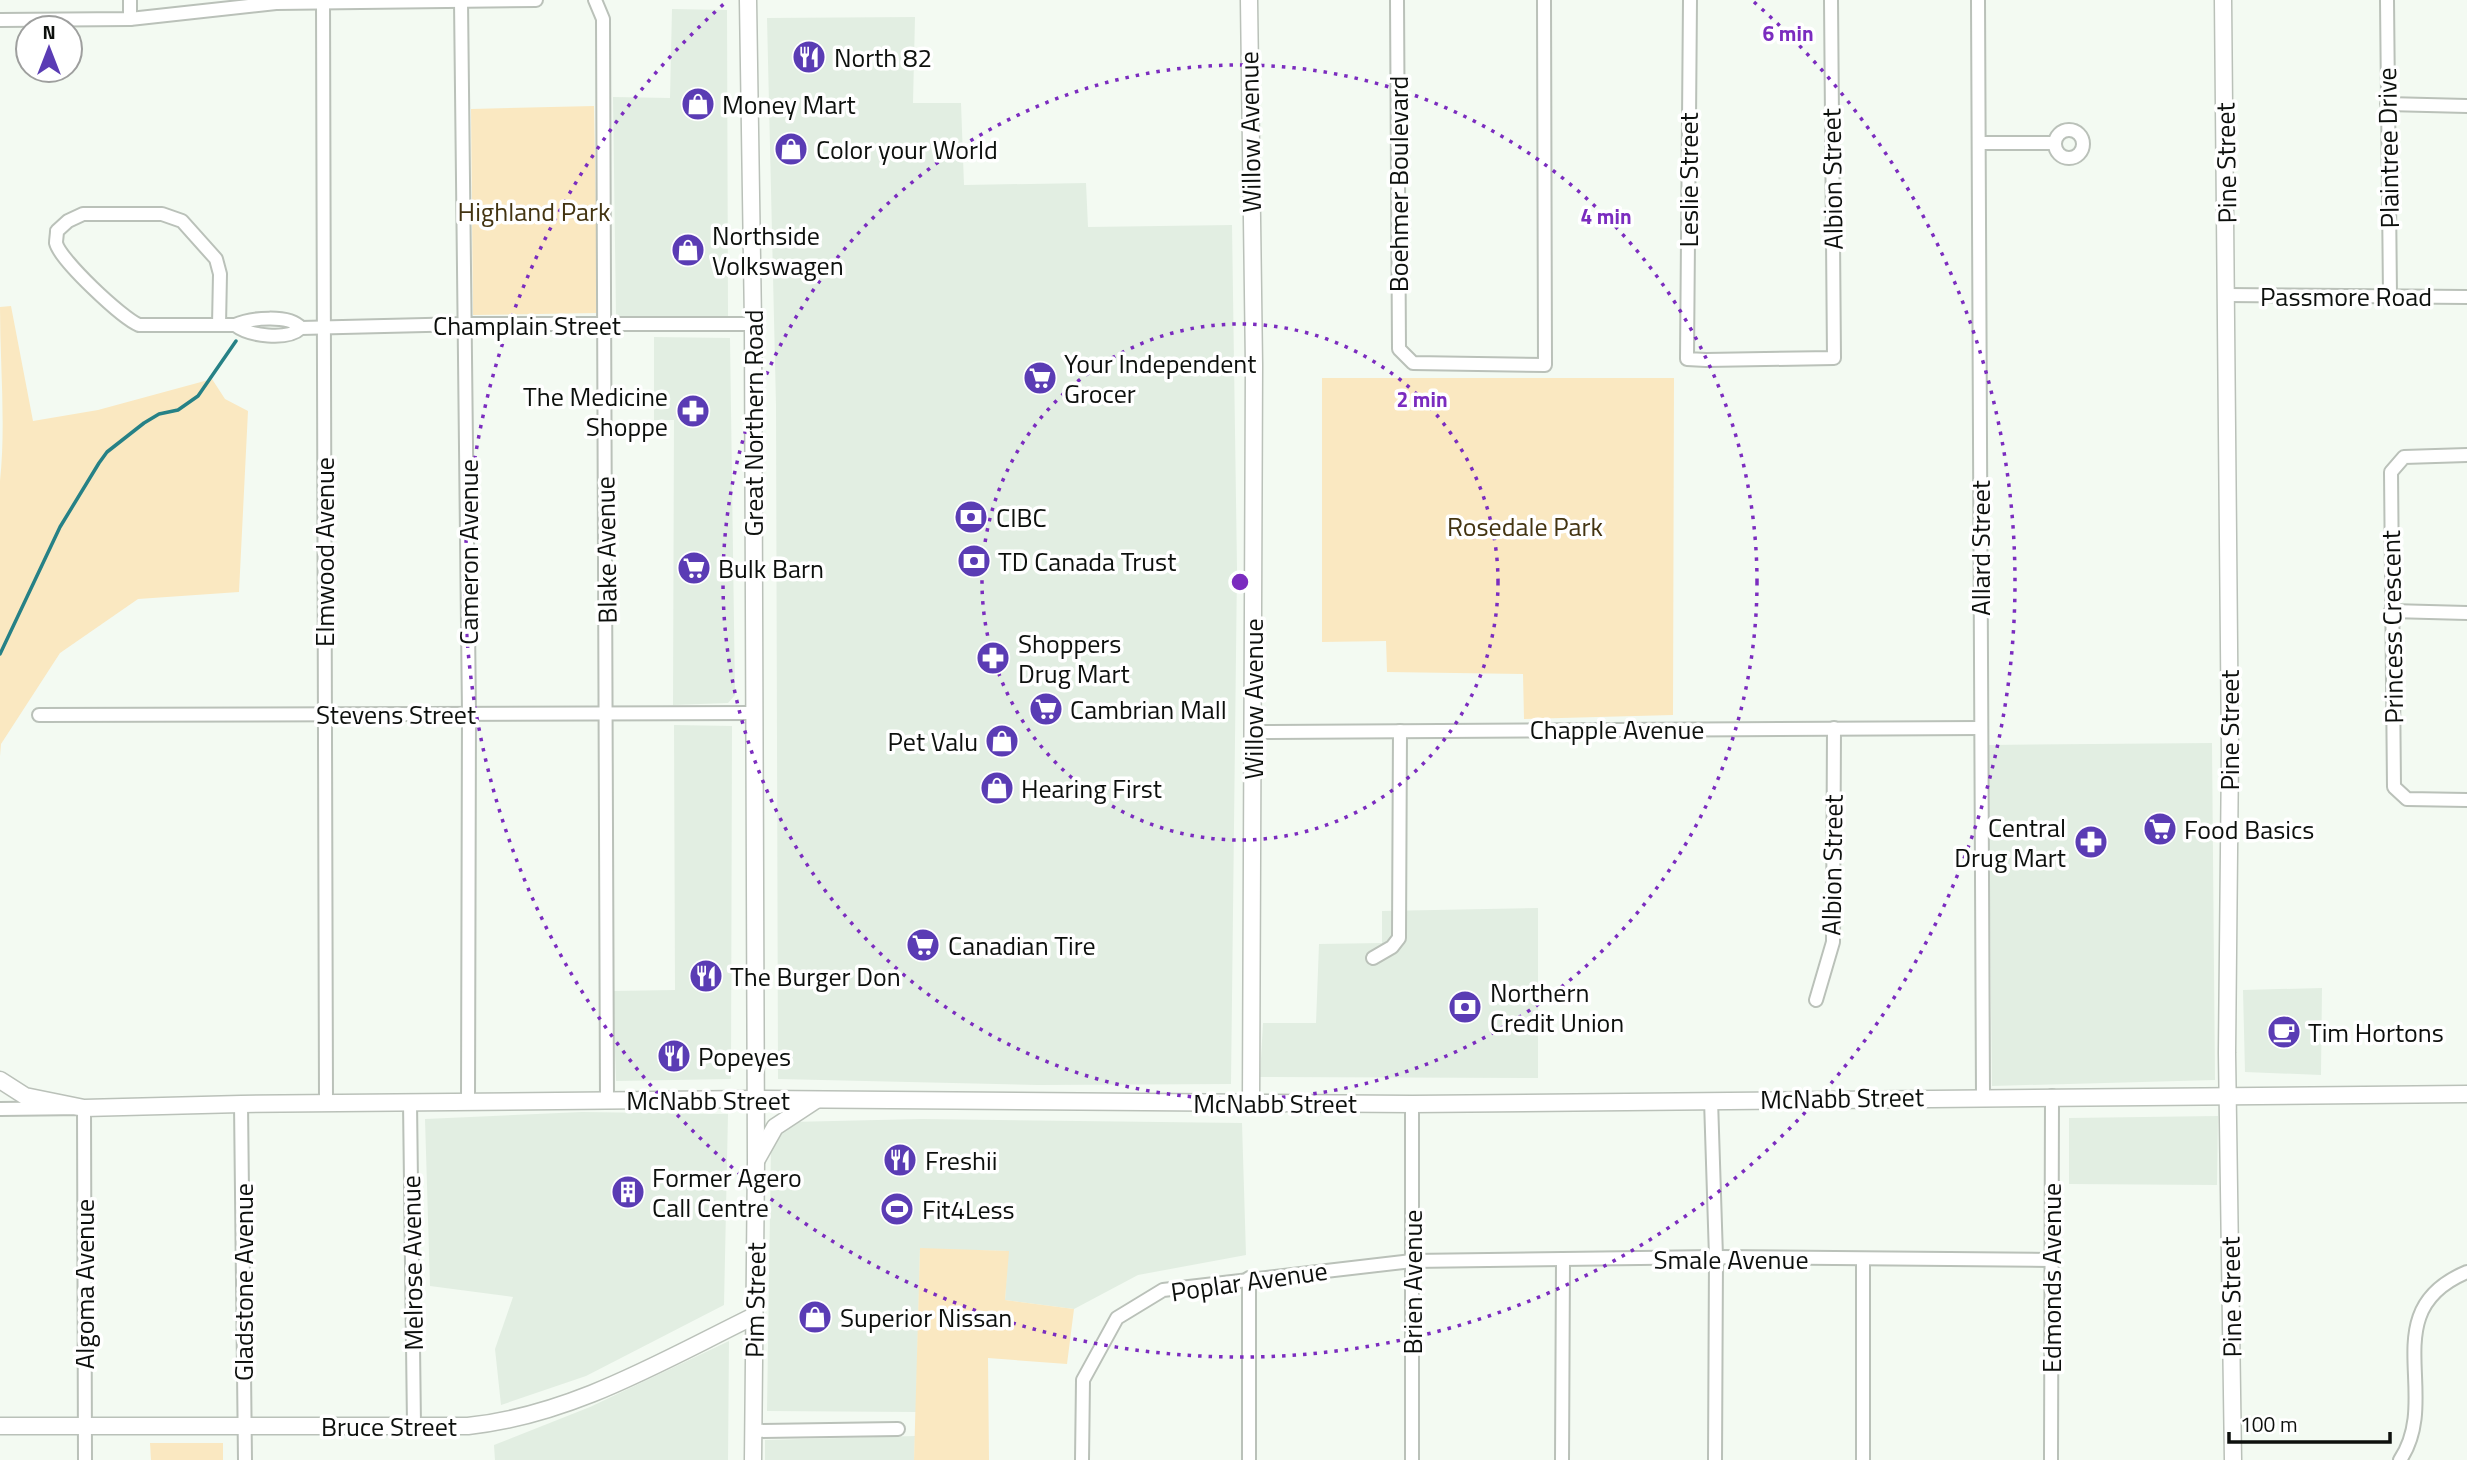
<svg xmlns="http://www.w3.org/2000/svg" width="2467" height="1460" font-family="'Titillium Web',sans-serif">
<style>
.built{fill:#e2eee2}
.green{fill:#fae8c1}
.lines{fill:none;stroke-linecap:round;stroke-linejoin:round}
.stream{stroke:#268186;stroke-width:3.5}
.street-casing{stroke:#bac1b9;stroke-width:16}
.secondary-casing{stroke:#bac1b9;stroke-width:19}
.street{stroke:#fff;stroke-width:12}
.secondary{stroke:#fff;stroke-width:16}
.ring{fill:none;stroke:#7b2cbf;stroke-width:3.5;stroke-dasharray:3.5 7}
.labels{text-anchor:middle;dominant-baseline:central;stroke-width:7;stroke-linejoin:round;paint-order:stroke}
.poi-label{font-size:26px;fill:#0d100d;stroke:#fff;text-anchor:start}
.street-label{font-size:26px;fill:#0d100d;stroke:#fff}
.park-label{font-size:26px;fill:#433411;stroke:#fff}
.centre{fill:#7b2cbf;stroke:#fff;stroke-width:3.5}
.ring-label{font-size:21px;text-anchor:middle;font-weight:bold;fill:#7b2cbf;stroke:#fff;stroke-width:7;stroke-linejoin:round;paint-order:stroke}
</style>
<rect width="100%" height="100%" fill="#f3faf2"/>
<g class="built">
<path d="M672 9 727 10 728 316 616 317 613 97 670 98Z"/>
<path d="M915 17 913 103H961L964 185 1086 183 1088 227 1232 225 1237 569 1231 1084 1038 1085 778 1079 776 405 767 18Z"/>
<path d="M654 337 730 338 735 695 728 703 673 705 674 420H654Z"/>
<path d="M674 725 732 726 731 1079 616 1081 613 991 675 990Z"/>
<path d="M2212 743 2215 1080 1992 1086 1988 745Z"/>
<path d="M1538 908V1078L1260 1077 1263 1023H1316L1319 944 1382 943V911Z"/>
<path d="M2322 988 2321 1075 2245 1072 2243 990Z"/>
<path d="M582 1112 728 1114 724 1305 586 1376 501 1405 495 1349 513 1297 430 1286 425 1119Z"/>
<path d="M2218 1116 2217 1185 2069 1184V1118Z"/>
<path d="M922 1119 1242 1123 1246 1255 1138 1275 1074 1309 1005 1300 1008 1251 920 1249 916 1412 767 1411 771 1147 790 1122Z"/>
<path d="M729 1341 728 1460H495L494 1445 590 1407Z"/>
<path d="M915 1436 914 1460H765V1440Z"/>
</g>
<g class="green">
<path d="M594 106 598 313 473 315 471 109Z"/>
<path d="M11 306 33 421 98 410 212 379 225 399 248 411 239 592 138 599 60 653 1 744 0 756V481C6 424 0 365 0 307Z"/>
<path d="M1322 378H1674L1673 715 1524 719 1523 674 1387 672 1386 641 1322 642Z"/>
<path d="M920 1248 1009 1251 1005 1300 1074 1309 1067 1364 988 1358 989 1460H914Z"/>
<path d="M150 1443H223V1460H151Z"/>
</g>
<g class="lines">
<path class="stream" d="M0 654 60 527 99 463 107 452 144 423 159 414 178 410 198 396 236 341"/>
<defs>
<g id="street">
<path d="M130 0V19"/>
<path d="M323 0 326 1103"/>
<path d="M595 0 603 19 607 1101"/>
<path d="M1397 0 1399 349 1413 363 1545 365 1544 0"/>
<path d="M1690 0 1687 359 1706 360 1834 358 1831 0"/>
<path d="M1978 0 1983 1096"/>
<path d="M2387 0 2390 296"/>
<path d="M461 1 469 714 468 1103"/>
<path d="M0 20 130 19 276 3 536 0"/>
<path d="M2387 104 2467 106"/>
<circle cx="2069" cy="144" r="14"/>
<path d="M1979 143H2054"/>
<path d="M2226 295 2467 297"/>
<path d="M219 325 220 274 216 259 182 221 162 214H83L68 221 57 231C57 235 56 239 56 243 60 260 122 318 139 325H235"/>
<path d="M301 328C287 341 249 336 235 325 250 318 289 314 301 328L467 324H753"/>
<path d="M2467 455 2404 457 2391 472 2394 787 2407 799 2467 800"/>
<path d="M2391 611 2467 613"/>
<path d="M39 715 754 713"/>
<path d="M1253 732 1981 728"/>
<path d="M1373 958 1392 947 1399 938 1400 731"/>
<path d="M1816 1000 1833 942 1834 728"/>
<path d="M1711 1100 1716 1257 1715 1460"/>
<path d="M410 1102 414 1425"/>
<path d="M241 1104 245 1460"/>
<path d="M1412 1104V1460"/>
<path d="M0 1109 84 1108 85 1460"/>
<path d="M753 1431 898 1429"/>
<path d="M1082 1460 1083 1380 1117 1318 1163 1290 1412 1261 1716 1257 2050 1260"/>
<path d="M1249 1460V1278"/>
<path d="M1562 1460 1563 1261"/>
<path d="M1863 1460V1260"/>
<path d="M2051 1460 2052 1096"/>
<path d="M2400 1460C2443 1396 2373 1311 2467 1272"/>
</g>
<g id="secondary">
<path d="M748 0 753 324 756 1161 753 1460"/>
<path d="M1249 0 1254 365 1251 1104"/>
<path d="M2223 0 2230 752 2227 1053 2233 1460"/>
<path d="M0 1080 25 1096 84 1108 241 1104 754 1099 1412 1104 2467 1094"/>
<path d="M757 1159 775 1127 816 1100"/>
<path d="M0 1426H468C572 1415 662 1361 754 1316"/>
</g>
</defs>
<use href="#street" class="street-casing"/>
<use href="#secondary" class="secondary-casing"/>
<use href="#street" class="street"/>
<use href="#secondary" class="secondary"/>
</g>
<g class="ring">
<circle cx="1240" cy="582" r="258"/>
<circle cx="1240" cy="582" r="517"/>
<path d="M1754 2A775 775 0 1 1 726 2"/>
</g>
<defs>
<symbol id="restaurant-disc" viewBox="-11 -11 22 22"><circle r="9.5" fill="#5a3cb4" stroke="#fff"/><path d="M-5-6h1v4h1v-4h1v4h1v-4h1v5L-1.5 .5V6h-2V.5L-5-1ZM5-6V6H3V1.5H1.5Q1.5-4 5-6Z" fill="#fff"/></symbol>
<symbol id="shop-disc" viewBox="-11 -11 22 22"><circle r="9.5" fill="#5a3cb4" stroke="#fff"/><path d="M-5-2.5h2.3a2.7 3.5 0 0 1 5.4 0H5L5.5 6h-11ZM-1.5-2.5h3a1.5 2.3 0 0 0-3 0Z" fill="#fff"/></symbol>
<symbol id="supermarket-disc" viewBox="-11 -11 22 22"><circle r="9.5" fill="#5a3cb4" stroke="#fff"/><path d="M-6-5.5h2.5l.6 2H6L4.5 2H-2.5L-4.4-4H-6ZM-1.5 3.2a1.3 1.3 0 1 0 .1 0ZM3 3.2a1.3 1.3 0 1 0 .1 0Z" fill="#fff"/></symbol>
<symbol id="pharmacy-disc" viewBox="-11 -11 22 22"><circle r="9.5" fill="#5a3cb4" stroke="#fff"/><path d="M-2-6h4v4h4v4h-4v4h-4v-4h-4v-4h4Z" fill="#fff"/></symbol>
<symbol id="bank-disc" viewBox="-11 -11 22 22"><circle r="9.5" fill="#5a3cb4" stroke="#fff"/><path d="M-6-4H6V4H-6ZM0-2.3a2.3 2.3 0 1 0 0 4.6a2.3 2.3 0 1 0 0-4.6Z" fill="#fff"/></symbol>
<symbol id="cafe-disc" viewBox="-11 -11 22 22"><circle r="9.5" fill="#5a3cb4" stroke="#fff"/><path d="M-5.5-4.5H6V0H3Q3 3.5 0 3.5H-2.5Q-5.5 3.5-5.5 0ZM3-3.2v2h1.7v-2ZM-6 4.5H4V6H-6Z" fill="#fff"/></symbol>
<symbol id="building-disc" viewBox="-11 -11 22 22"><circle r="9.5" fill="#5a3cb4" stroke="#fff"/><path d="M-4-6H4V6H1V3H-1V6H-4ZM-2.5-4.3h1.7v1.8h-1.7ZM.8-4.3h1.7v1.8H.8ZM-2.5-1h1.7V.8h-1.7ZM.8-1h1.7V.8H.8Z" fill="#fff"/></symbol>
<symbol id="stadium-disc" viewBox="-11 -11 22 22"><circle r="9.5" fill="#5a3cb4" stroke="#fff"/><path d="M0-5a6.5 5 0 1 0 0 10a6.5 5 0 1 0 0-10ZM-3.5-1.8h7v3.6h-7Z" fill="#fff"/></symbol>
</defs>
<g fill-rule="evenodd">
<use href="#restaurant-disc" x="790" y="38" width="38" height="38"/>
<use href="#shop-disc" x="679" y="85" width="38" height="38"/>
<use href="#shop-disc" x="772" y="130" width="38" height="38"/>
<use href="#shop-disc" x="669" y="231" width="38" height="38"/>
<use href="#supermarket-disc" x="1021" y="359" width="38" height="38"/>
<use href="#pharmacy-disc" x="674" y="392" width="38" height="38"/>
<use href="#bank-disc" x="952" y="498" width="38" height="38"/>
<use href="#bank-disc" x="955" y="542" width="38" height="38"/>
<use href="#supermarket-disc" x="675" y="549" width="38" height="38"/>
<use href="#pharmacy-disc" x="974" y="639" width="38" height="38"/>
<use href="#supermarket-disc" x="1027" y="690" width="38" height="38"/>
<use href="#shop-disc" x="983" y="722" width="38" height="38"/>
<use href="#shop-disc" x="978" y="769" width="38" height="38"/>
<use href="#supermarket-disc" x="2141" y="810" width="38" height="38"/>
<use href="#pharmacy-disc" x="2072" y="823" width="38" height="38"/>
<use href="#supermarket-disc" x="904" y="926" width="38" height="38"/>
<use href="#restaurant-disc" x="687" y="957" width="38" height="38"/>
<use href="#bank-disc" x="1446" y="988" width="38" height="38"/>
<use href="#cafe-disc" x="2265" y="1013" width="38" height="38"/>
<use href="#restaurant-disc" x="655" y="1037" width="38" height="38"/>
<use href="#restaurant-disc" x="881" y="1141" width="38" height="38"/>
<use href="#building-disc" x="609" y="1173" width="38" height="38"/>
<use href="#stadium-disc" x="878" y="1190" width="38" height="38"/>
<use href="#shop-disc" x="796" y="1298" width="38" height="38"/>
</g>
<g class="labels">
<g class="poi-label">
<text x="834" y="57">North 82</text>
<text x="722" y="104">Money Mart</text>
<text x="816" y="149">Color your World</text>
<text x="712" y="235">Northside<tspan x="712" dy="30">Volkswagen</tspan></text>
<text x="1064" y="363">Your Independent<tspan x="1064" dy="30">Grocer</tspan></text>
<text x="668" y="396" text-anchor="end">The Medicine<tspan x="668" dy="30">Shoppe</tspan></text>
<text x="996" y="517">CIBC</text>
<text x="998" y="561">TD Canada Trust</text>
<text x="718" y="568">Bulk Barn</text>
<text x="1018" y="643">Shoppers<tspan x="1018" dy="30">Drug Mart</tspan></text>
<text x="1070" y="709">Cambrian Mall</text>
<text x="978" y="741" text-anchor="end">Pet Valu</text>
<text x="1021" y="788">Hearing First</text>
<text x="2066" y="827" text-anchor="end">Central<tspan x="2066" dy="30">Drug Mart</tspan></text>
<text x="2184" y="829">Food Basics</text>
<text x="948" y="945">Canadian Tire</text>
<text x="730" y="976">The Burger Don</text>
<text x="1490" y="992">Northern<tspan x="1490" dy="30">Credit Union</tspan></text>
<text x="2308" y="1032">Tim Hortons</text>
<text x="698" y="1056">Popeyes</text>
<text x="925" y="1160">Freshii</text>
<text x="652" y="1177">Former Agero<tspan x="652" dy="30">Call Centre</tspan></text>
<text x="922" y="1209">Fit4Less</text>
<text x="840" y="1317">Superior Nissan</text>
</g>
<g class="street-label">
<text transform="translate(1250 132) rotate(-91)">Willow Avenue</text>
<text transform="translate(2388 148) rotate(-91)">Plaintree Drive</text>
<text transform="translate(2226 163) rotate(-91)">Pine Street</text>
<text transform="translate(1832 179) rotate(-91)">Albion Street</text>
<text transform="translate(1688 180) rotate(-90)">Leslie Street</text>
<text transform="translate(1398 184) rotate(-90)">Boehmer Boulevard</text>
<text x="2346" y="296">Passmore Road</text>
<text x="527" y="325">Champlain Street</text>
<text transform="translate(753 423) rotate(-90)">Great Northern Road</text>
<text transform="translate(1980 548) rotate(-90)">Allard Street</text>
<text transform="translate(606 550) rotate(-91)">Blake Avenue</text>
<text transform="translate(324 552) rotate(-90)">Elmwood Avenue</text>
<text transform="translate(468 552) rotate(-90)">Cameron Avenue</text>
<text transform="translate(2392 627) rotate(-91)">Princess Crescent</text>
<text transform="translate(1253 699) rotate(-90)">Willow Avenue</text>
<text x="396" y="714">Stevens Street</text>
<text x="1617" y="729">Chapple Avenue</text>
<text transform="translate(2229 730) rotate(-90)">Pine Street</text>
<text transform="translate(1832 865) rotate(-89)">Albion Street</text>
<text transform="translate(1842 1098) rotate(-1)">McNabb Street</text>
<text x="708" y="1100">McNabb Street</text>
<text x="1275" y="1103">McNabb Street</text>
<text x="1731" y="1259">Smale Avenue</text>
<text transform="translate(412 1263) rotate(-91)">Melrose Avenue</text>
<text transform="translate(2051 1278) rotate(-90)">Edmonds Avenue</text>
<text transform="translate(1249 1281) rotate(-8)">Poplar Avenue</text>
<text transform="translate(243 1282) rotate(-90)">Gladstone Avenue</text>
<text transform="translate(1412 1282) rotate(-90)">Brien Avenue</text>
<text transform="translate(84 1284) rotate(-90)">Algoma Avenue</text>
<text transform="translate(2231 1297) rotate(-91)">Pine Street</text>
<text transform="translate(755 1300) rotate(-89)">Pim Street</text>
<text x="389" y="1426">Bruce Street</text>
</g>
<g class="park-label">
<text x="534" y="211">Highland Park</text>
<text x="1525" y="526">Rosedale Park</text>
</g>
</g>
<circle cx="1240" cy="582" r="10" class="centre"/>
<g class="ring-label">
<text x="1788" y="41">6 min</text>
<text x="1606" y="224">4 min</text>
<text x="1422" y="407">2 min</text>
</g>
<g transform="translate(49 49)"><circle r="33" fill="#ffffff" stroke="#9e9f9e" stroke-width="2"/>
<path d="M0-5L12 26L0 18L-12 26Z" fill="#5a3cb4"/>
<text y="-10" font-size="19" font-weight="bold" text-anchor="middle" fill="#0d100d">N</text>
</g>
<path d="M2229 1432v10h161v-10" fill="none" stroke="#0d100d" stroke-width="3.5"/>
<text x="2240" y="1432" font-size="21" fill="#0d100d" stroke="#ffffff" stroke-width="5" paint-order="stroke">100 m</text>
</svg>
